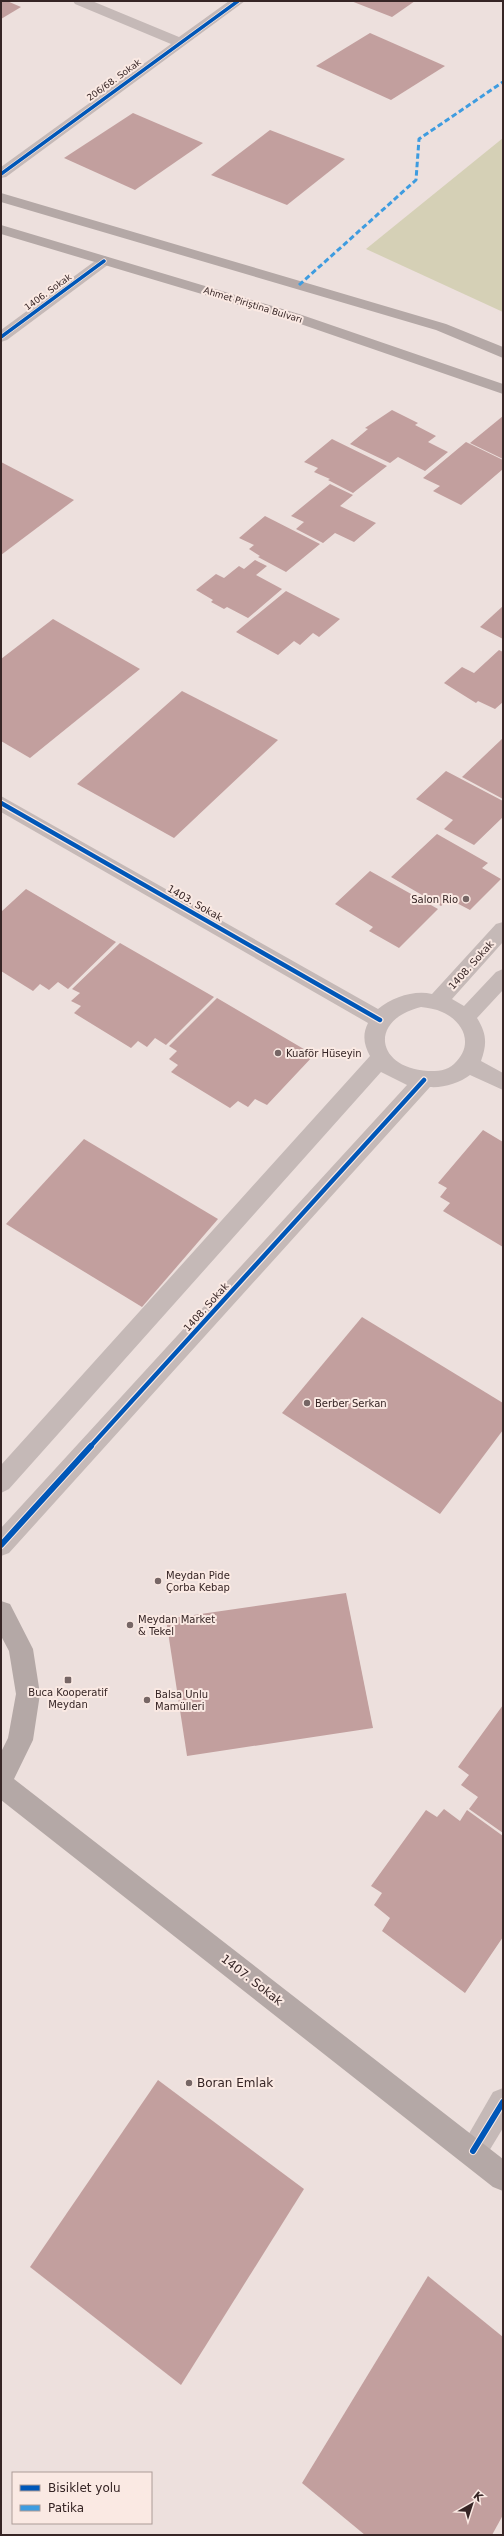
<svg xmlns="http://www.w3.org/2000/svg" width="504" height="2536" font-family="'DejaVu Sans',sans-serif">
<style>
.green{fill:#d5d0b6}
.building{fill:#c29f9e}
.lines{fill:none;stroke-linecap:round;stroke-linejoin:round}
.minor{fill:#c5b9b7;fill-rule:evenodd}
.major{fill:#b4a8a6;fill-rule:evenodd}
.quiet{stroke:#3e9ce0;stroke-width:3;stroke-dasharray:5.5 3;stroke-linecap:butt}
.cycleway-far2-casing{stroke:#fae9e3;stroke-width:5}
.cycleway-far1-casing{stroke:#fae9e3;stroke-width:7}
.cycleway-casing{stroke:#fae9e3;stroke-width:8}
.cycleway-far2{stroke:#0057b8;stroke-width:3.5}
.cycleway-far1{stroke:#0057b8;stroke-width:4.5}
.cycleway{stroke:#0057b8;stroke-width:6}
.poi-dot{fill:#766665;stroke:#fae9e3;stroke-width:1.5}
.labels{text-anchor:middle;dominant-baseline:central;stroke-width:4;stroke-linejoin:round;paint-order:stroke}
.far-street-label{font-size:9px;fill:#362525;stroke:#fae9e3}
.poi-label{font-size:10px;fill:#362525;stroke:#fae9e3;text-anchor:start}
.street-label{font-size:10px;fill:#362525;stroke:#fae9e3}
.near-street-label{font-size:12px;fill:#362525;stroke:#fae9e3}
.near-poi-label{font-size:12px;fill:#362525;stroke:#fae9e3;text-anchor:start}
</style>
<rect width="100%" height="100%" fill="#ede0dd"/>
<path class="green" d="M503 138V312L366 249Z"/>
<g class="building">
<path d="M1 1H7L21 7 1 19Z"/>
<path d="M351 1H415L392 17Z"/>
<path d="M370 33 445 66 391 100 316 66Z"/>
<path d="M133 113 203 143 135 190 64 158Z"/>
<path d="M270 130 345 159 287 205 211 175Z"/>
<path d="M392 410 418 423 415 425 436 436 428 442 448 452 425 471 398 457 390 463 350 444 368 429 365 428Z"/>
<path d="M503 416V459L470 443Z"/>
<path d="M332 439 387 466 353 493 328 480 330 479 314 472 318 468 304 462Z"/>
<path d="M466 442 503 460V469L461 505 433 491 440 486 423 478Z"/>
<path d="M1 462 74 500 1 555Z"/>
<path d="M330 484 353 495 340 506 376 523 354 542 335 533 323 543 296 529 304 522 291 516Z"/>
<path d="M265 516 320 544 286 572 258 557 260 556 249 549 254 545 239 538Z"/>
<path d="M255 560 267 566 256 575 282 589 248 618 227 607 224 609 211 602 213 600 196 590 216 574 224 578 239 566 244 569Z"/>
<path d="M286 591 340 619 319 637 313 633 300 645 294 641 278 655 236 632Z"/>
<path d="M503 606V639L480 627Z"/>
<path d="M53 619 140 669 30 758 1 741V659Z"/>
<path d="M499 650 503 652V702L495 709 478 701 476 703 444 683 462 667 474 673Z"/>
<path d="M182 691 278 740 174 838 77 784Z"/>
<path d="M503 738V799L462 777Z"/>
<path d="M446 771 503 801V817L474 845 444 829 453 820 416 799Z"/>
<path d="M437 834 488 863 482 868 501 879 470 910 449 899 441 906 391 877Z"/>
<path d="M370 871 438 909 399 948 369 931 373 927 335 904Z"/>
<path d="M26 889 116 942 68 989 58 982 49 990 40 984 33 991 1 971V912Z"/>
<path d="M120 943 214 997 166 1045 155 1038 147 1047 138 1041 131 1048 74 1013 81 1006 71 1001 80 993 72 989Z"/>
<path d="M217 998 314 1055 267 1105 255 1099 248 1107 238 1101 230 1108 171 1072 178 1065 169 1059 177 1051 169 1046Z"/>
<path d="M483 1130 503 1142V1247L443 1211 450 1203 440 1197 447 1188 438 1183Z"/>
<path d="M84 1139 218 1219 142 1307 6 1224Z"/>
<path d="M362 1317 503 1403V1430L440 1514 282 1413Z"/>
<path d="M346 1593 373 1728 187 1756 166 1619Z"/>
<path d="M503 1705V1833L469 1809 478 1797 461 1785 469 1775 458 1767Z"/>
<path d="M444 1809 460 1821 467 1810 503 1836V1937L465 1993 382 1931 390 1918 374 1905 382 1893 371 1886 426 1810 437 1817Z"/>
<path d="M158 2080 304 2189 181 2385 30 2267Z"/>
<path d="M428 2276 503 2337V2515L492 2535H365L302 2483Z"/>
</g>
<g class="lines">
<g class="minor">
<path d="M73 1H92L179 37 229 1H245L6 177 1 178V167L171 44 75 4Z"/>
<path d="M104 256 109 258 112 261 109 264 7 340 1 342V330L99 258Z"/>
<path d="M1 796 378 1009C393 997 414 990 432 994L496 924 503 922V942L452 999 464 1006 496 972 503 969V990L477 1018C487 1034 487 1044 481 1061L503 1073V1090L470 1075C460 1083 443 1088 430 1087L9 1553 1 1556V1528L407 1085 381 1072 9 1489 1 1493V1465L370 1056C364 1045 362 1035 368 1023L1 812ZM421 1007C428 1008 436 1009 442 1012 465 1022 474 1046 454 1064 447 1071 437 1071 428 1071 376 1068 368 1020 421 1007Z"/>
<path d="M503 2088V2128L483 2161 473 2165 463 2161 459 2151 493 2092Z"/>
</g>
<g class="major">
<path d="M1 193 446 324 503 347V358L436 330 1 202Z"/>
<path d="M1 225 299 314 503 384V394L289 320 1 234Z"/>
<path d="M1 1601 10 1604 33 1649 40 1694 33 1740 14 1779 503 2159V2191L493 2187 1 1800V1752L8 1738 16 1694 9 1651 1 1636Z"/>
</g>
<path class="quiet" d="M299 285 416 180 419 139 503 82"/>
<defs>
<g id="cycleway-far2">
<path d="M1 174 238 1"/>
<path d="M1 337 104 261"/>
</g>
<g id="cycleway-far1">
<path d="M1 803 380 1020"/>
<path d="M90 1447 424 1080"/>
</g>
<g id="cycleway">
<path d="M1 1545 91 1446"/>
<path d="M473 2151 503 2102"/>
</g>
</defs>
<use href="#cycleway-far2" class="cycleway-far2-casing"/>
<use href="#cycleway-far1" class="cycleway-far1-casing"/>
<use href="#cycleway" class="cycleway-casing"/>
<use href="#cycleway-far2" class="cycleway-far2"/>
<use href="#cycleway-far1" class="cycleway-far1"/>
<use href="#cycleway" class="cycleway"/>
</g>
<g class="poi-dot">
<circle cx="466" cy="899" r="4"/>
<circle cx="278" cy="1053" r="4"/>
<circle cx="307" cy="1403" r="4"/>
<circle cx="158" cy="1581" r="4"/>
<circle cx="130" cy="1625" r="4"/>
<rect x="64" y="1676" width="8" height="8" rx="2"/>
<circle cx="147" cy="1700" r="4"/>
<circle cx="189" cy="2083" r="4"/>
</g>
<g class="labels">
<g class="far-street-label">
<text transform="translate(114 80) rotate(-36)">206/68. Sokak</text>
<text transform="translate(48 292) rotate(-36)">1406. Sokak</text>
<text transform="translate(253 305) rotate(17)">Ahmet Piriştina Bulvarı</text>
</g>
<g class="poi-label">
<text x="458" y="899" text-anchor="end">Salon Rio</text>
<text x="286" y="1053">Kuaför Hüseyin</text>
<text x="315" y="1403">Berber Serkan</text>
<text x="166" y="1575">Meydan Pide<tspan x="166" dy="12">Çorba Kebap</tspan></text>
<text x="138" y="1619">Meydan Market<tspan x="138" dy="12">&amp; Tekel</tspan></text>
<text x="68" y="1692" text-anchor="middle">Buca Kooperatif<tspan x="68" dy="12">Meydan</tspan></text>
<text x="155" y="1694">Balsa Unlu<tspan x="155" dy="12">Mamülleri</tspan></text>
</g>
<g class="street-label">
<text transform="translate(195 903) rotate(30)">1403. Sokak</text>
<text transform="translate(471 965) rotate(-48)">1408. Sokak</text>
<text transform="translate(206 1307) rotate(-48)">1408. Sokak</text>
</g>
<g class="near-street-label">
<text transform="translate(252 1980) rotate(38)">1407. Sokak</text>
</g>
<g class="near-poi-label">
<text x="197" y="2083">Boran Emlak</text>
</g>
</g>
<rect width="504" height="2536" fill="none" stroke="#362525" stroke-width="4"/>
<rect x="12" y="2472" width="140" height="52" fill="#fae9e3" stroke="#ac9b97"/>
<rect x="20" y="2485" width="20" height="6" fill="#0057b8" stroke="#ac9b97"/>
<text x="48" y="2492" font-size="12" fill="#362525">Bisiklet yolu</text>
<rect x="20" y="2505" width="20" height="6" fill="#3e9ce0" stroke="#ac9b97"/>
<text x="48" y="2512" font-size="12" fill="#362525">Patika</text>
<g transform="translate(472 2504) rotate(39)" stroke="#fae9e3" stroke-width="3" paint-order="stroke">
<path d="M0-3L7 15L0 10L-7 15Z" fill="#362525"/>
<text y="-6" font-size="11" font-weight="bold" text-anchor="middle" fill="#362525">K</text>
</g>
</svg>
